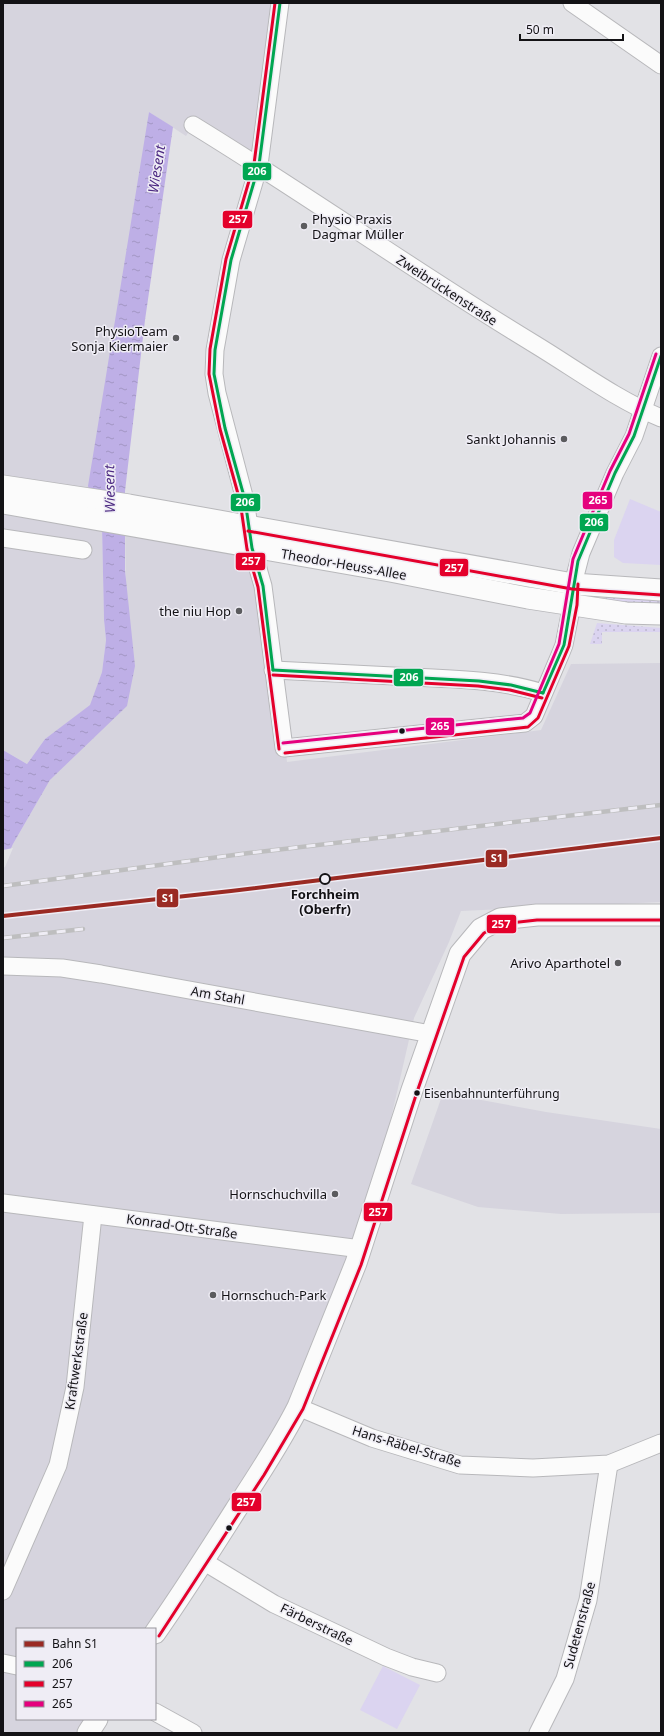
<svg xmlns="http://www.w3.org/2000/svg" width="664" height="1736" font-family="'Noto Sans',sans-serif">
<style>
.built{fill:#d6d4de}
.grass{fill:url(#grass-dots)}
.park{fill:#dbd4f0}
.water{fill:url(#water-ripples)}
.pier{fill:#e2e2e6}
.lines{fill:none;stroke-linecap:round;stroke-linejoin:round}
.minor-casing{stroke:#b8b8bb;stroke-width:19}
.major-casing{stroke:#b8b8bb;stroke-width:23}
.minor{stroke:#fbfbfb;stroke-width:17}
.major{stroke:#fbfbfb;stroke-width:21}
.rail-casing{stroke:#bebebf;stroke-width:4.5}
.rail{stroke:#efedf5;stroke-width:3;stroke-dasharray:9;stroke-linecap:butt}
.bus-1-casing{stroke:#efedf5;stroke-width:6}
.bus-2-casing{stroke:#efedf5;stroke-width:6}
.bus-3-casing{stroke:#efedf5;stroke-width:6}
.bus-1{stroke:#00a651;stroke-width:3}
.bus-2{stroke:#e4002b;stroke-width:3}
.bus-3{stroke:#e5007d;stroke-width:3}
.rail-1-casing{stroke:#efedf5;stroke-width:7}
.rail-1{stroke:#9a2a23;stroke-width:4}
.poi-dot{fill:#5b5b5e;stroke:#efedf5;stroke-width:1.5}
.bus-dot{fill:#131215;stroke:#efedf5;stroke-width:1.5}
.stop-dot{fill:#efedf5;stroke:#131215;stroke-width:2}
.labels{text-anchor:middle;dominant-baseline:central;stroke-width:3;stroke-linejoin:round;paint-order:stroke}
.bus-label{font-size:12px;fill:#131215;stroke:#efedf5;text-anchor:start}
.poi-label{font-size:13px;fill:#131215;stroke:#efedf5;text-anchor:end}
.street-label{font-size:13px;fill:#131215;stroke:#efedf5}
.stop-label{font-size:13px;font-weight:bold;fill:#131215;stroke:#efedf5}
.water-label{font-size:14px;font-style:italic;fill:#4c2982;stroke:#efedf5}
.line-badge{stroke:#efedf5;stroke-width:1.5}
.badge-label{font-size:11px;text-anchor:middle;font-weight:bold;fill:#fff}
</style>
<defs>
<pattern id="grass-dots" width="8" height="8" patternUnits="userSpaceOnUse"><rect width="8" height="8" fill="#dbd4f0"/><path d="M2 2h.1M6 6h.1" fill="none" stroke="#bbb5cd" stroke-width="1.8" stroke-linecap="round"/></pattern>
<pattern id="water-ripples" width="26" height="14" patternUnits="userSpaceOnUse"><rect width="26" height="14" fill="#beafe6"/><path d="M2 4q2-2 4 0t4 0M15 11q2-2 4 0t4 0" fill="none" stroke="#a296c4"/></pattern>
</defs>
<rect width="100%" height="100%" fill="#e2e2e6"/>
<g class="built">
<path d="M3 3H272L255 156 193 125 186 136 149 112 102 527 104 620 106 640 102 672 91 705 45 739 27 764 3 750Z"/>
<path d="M125 516 265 541 287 762 541 730 571 664 661 663V902L461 911 449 942 414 1018 361 1249 297 1415 155 1629H17V1719H98L88 1733H3V866L13 844 50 780 127 705Z"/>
<path d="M443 1093 546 1112 661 1129V1213L561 1214 478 1207 411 1184Z"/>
</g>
<g class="grass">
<path d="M607 595 661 599V606L604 603Z"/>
<path d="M597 623 661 628V632H602V644H590Z"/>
</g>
<g class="park">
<path d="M630 499 661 512V565L623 563 614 557V540Z"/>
<path d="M383 1666 420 1685 397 1729 360 1710Z"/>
</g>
<path class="water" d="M149 112 173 127 145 320 125 491V570L135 666 127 706 50 780 13 844 3 866V750L27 764 45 739 90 705 102 672 106 640 104 620 102 527 88 486Z"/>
<path class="pier" d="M13 848 5 867 3 868V850Z"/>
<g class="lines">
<defs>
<g id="minor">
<path d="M572 3 661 65"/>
<path d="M193 125C309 196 420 275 536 345 577 370 616 399 661 418"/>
<path d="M249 526 245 500 217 393 214 374 215 350 231 260 259 165 280 3"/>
<path d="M3 538 83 550"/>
<path d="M252 548 263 586 284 748 525 723 534 716 560 655 564 645 572 604"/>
<path d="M573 584 581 553 615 473 634 436 661 356"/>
<path d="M273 670C320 672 367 675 413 677 457 679 501 680 543 693"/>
<path d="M3 966 62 968 101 974 431 1034"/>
<path d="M3 1203 361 1249"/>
<path d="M298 1407 372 1438 460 1465 533 1468 609 1464 661 1443"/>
<path d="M203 1561 274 1604 386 1657 412 1667 437 1673"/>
<path d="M3 1591 58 1465 75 1387 93 1215"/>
<path d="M3 1663 17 1666"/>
<path d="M155 1712 193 1733"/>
<path d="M538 1733 565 1679 588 1600 609 1464"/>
</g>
<g id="major">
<path d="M3 486 129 505 573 584 661 590"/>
<path d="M3 503 390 571 528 598 626 613 661 614"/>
<path d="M155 1633C183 1593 209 1552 235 1511 257 1477 280 1443 298 1407L356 1263 412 1090 460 954 481 929 500 919 537 915H661"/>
<path d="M88 1733 97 1719"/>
</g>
</defs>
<use href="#minor" class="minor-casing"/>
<use href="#major" class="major-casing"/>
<use href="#minor" class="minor"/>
<use href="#major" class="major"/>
<defs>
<g id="rail">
<path d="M3 886 249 853 661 805"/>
<path d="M3 938 83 929"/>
</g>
</defs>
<use href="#rail" class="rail-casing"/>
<use href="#rail" class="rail"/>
<defs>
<g id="bus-1">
<path d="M273 670 263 586 252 548 245 500 225 428 214 374 215 350 231 260 259 165 280 3"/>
<path d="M273 670 479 681 511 685 543 693"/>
<path d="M543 693 564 645 578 561 615 473 634 436 661 356"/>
</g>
<g id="bus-2">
<path d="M275 3 254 164 226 259 210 349 209 374 220 429 240 501 247 549 258 587 279 749"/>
<path d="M248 531 572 589 661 595"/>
<path d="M273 675 478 686 510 690 542 698"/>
<path d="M285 753 528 727 538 718 569 646 577 605 578 584"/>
<path d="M159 1636 264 1475 303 1409 361 1265 417 1092 464 957 484 933 501 924 537 920H661"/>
</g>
<path id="bus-3" d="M283 743 523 718 530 713 559 644 573 559 610 471 629 434 656 354"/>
</defs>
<use href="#bus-1" class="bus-1-casing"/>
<use href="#bus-2" class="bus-2-casing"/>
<use href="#bus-3" class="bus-3-casing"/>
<use href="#bus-1" class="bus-1"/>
<use href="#bus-2" class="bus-2"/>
<use href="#bus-3" class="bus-3"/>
<defs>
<path id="rail-1" d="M3 916 231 891 661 838"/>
</defs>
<use href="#rail-1" class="rail-1-casing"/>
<use href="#rail-1" class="rail-1"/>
</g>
<g class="poi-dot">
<circle cx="304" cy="226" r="4"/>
<circle cx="176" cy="338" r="4"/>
<circle cx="564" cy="439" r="4"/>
<circle cx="239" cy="611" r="4"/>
<circle cx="618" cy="963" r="4"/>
<circle cx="335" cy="1194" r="4"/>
<circle cx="213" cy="1295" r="4"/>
</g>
<g class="bus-dot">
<circle cx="402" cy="731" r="3.5"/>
<circle cx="417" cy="1093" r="3.5"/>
<circle cx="229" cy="1528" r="3.5"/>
</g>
<circle class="stop-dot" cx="325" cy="879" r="5"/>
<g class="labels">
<g class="bus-label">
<text x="424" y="1093">Eisenbahnunterführung</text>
</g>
<g class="poi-label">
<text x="312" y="219" text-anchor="start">Physio Praxis<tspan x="312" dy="15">Dagmar Müller</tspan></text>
<text x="168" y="331">PhysioTeam<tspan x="168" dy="15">Sonja Kiermaier</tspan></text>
<text x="556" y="439">Sankt Johannis</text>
<text x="231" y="611">the niu Hop</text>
<text x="610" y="963">Arivo Aparthotel</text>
<text x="327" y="1194">Hornschuchvilla</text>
<text x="221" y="1295" text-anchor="start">Hornschuch-Park</text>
</g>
<g class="street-label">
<text transform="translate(447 290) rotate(33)">Zweibrückenstraße</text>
<text transform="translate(344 564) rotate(10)">Theodor-Heuss-Allee</text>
<text transform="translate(218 995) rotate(10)">Am Stahl</text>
<text transform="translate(182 1226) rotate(8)">Konrad-Ott-Straße</text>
<text transform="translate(76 1361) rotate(-82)">Kraftwerkstraße</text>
<text transform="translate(407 1446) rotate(17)">Hans-Räbel-Straße</text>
<text transform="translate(317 1624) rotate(26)">Färberstraße</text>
<text transform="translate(579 1625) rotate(-75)">Sudetenstraße</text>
</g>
<g class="stop-label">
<text x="325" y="894">Forchheim<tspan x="325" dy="15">(Oberfr)</tspan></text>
</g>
<g class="water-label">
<text transform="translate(156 169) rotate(-81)">Wiesent</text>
<text transform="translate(109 489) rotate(-91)">Wiesent</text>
</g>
</g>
<g class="line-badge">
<rect x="242" y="162" width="30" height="19" rx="4" fill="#00a651"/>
<rect x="222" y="210" width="31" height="19" rx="4" fill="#e4002b"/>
<rect x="582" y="491" width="31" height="19" rx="4" fill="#e5007d"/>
<rect x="230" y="493" width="31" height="19" rx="4" fill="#00a651"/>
<rect x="579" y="513" width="30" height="19" rx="4" fill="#00a651"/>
<rect x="235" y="552" width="31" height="19" rx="4" fill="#e4002b"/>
<rect x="439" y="558" width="30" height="19" rx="4" fill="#e4002b"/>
<rect x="393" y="668" width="31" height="19" rx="4" fill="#00a651"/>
<rect x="425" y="717" width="30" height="19" rx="4" fill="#e5007d"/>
<rect x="485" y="849" width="23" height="19" rx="4" fill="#9a2a23"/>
<rect x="156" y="888" width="23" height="20" rx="4" fill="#9a2a23"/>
<rect x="486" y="914" width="31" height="20" rx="4" fill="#e4002b"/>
<rect x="363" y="1202" width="30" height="20" rx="4" fill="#e4002b"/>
<rect x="231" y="1492" width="31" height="20" rx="4" fill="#e4002b"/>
</g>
<g class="badge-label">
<text x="257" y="175">206</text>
<text x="238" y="223">257</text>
<text x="598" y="504">265</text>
<text x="245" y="506">206</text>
<text x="594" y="526">206</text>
<text x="251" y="565">257</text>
<text x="454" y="572">257</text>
<text x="409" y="681">206</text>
<text x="440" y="730">265</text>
<text x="497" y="862">S1</text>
<text x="168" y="902">S1</text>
<text x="501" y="928">257</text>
<text x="378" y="1216">257</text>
<text x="246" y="1506">257</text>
</g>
<rect width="664" height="1736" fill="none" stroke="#131215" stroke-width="8"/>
<rect x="16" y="1628" width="140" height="92" fill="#efedf5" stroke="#97959b"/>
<rect x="24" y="1641" width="20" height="6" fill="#9a2a23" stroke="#97959b"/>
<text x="52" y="1648" font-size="12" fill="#131215">Bahn S1</text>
<rect x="24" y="1661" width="20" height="6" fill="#00a651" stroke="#97959b"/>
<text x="52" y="1668" font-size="12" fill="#131215">206</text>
<rect x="24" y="1681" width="20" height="6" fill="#e4002b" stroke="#97959b"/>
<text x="52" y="1688" font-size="12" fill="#131215">257</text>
<rect x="24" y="1701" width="20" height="6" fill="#e5007d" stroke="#97959b"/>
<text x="52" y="1708" font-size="12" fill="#131215">265</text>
<path d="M520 34v6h103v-6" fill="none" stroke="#131215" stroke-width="2"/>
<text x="526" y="34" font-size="12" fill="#131215" stroke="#efedf5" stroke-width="3" paint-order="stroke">50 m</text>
</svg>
